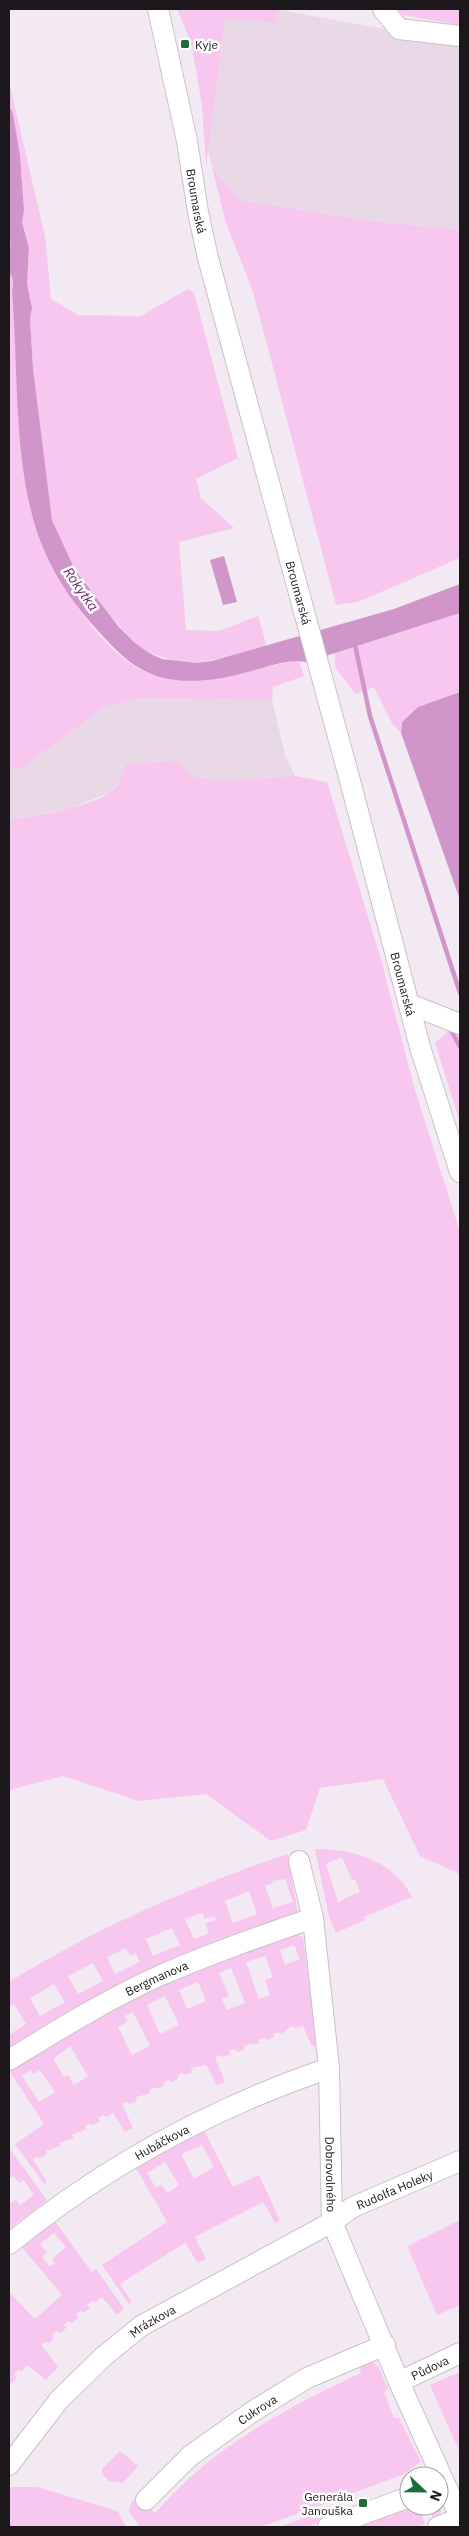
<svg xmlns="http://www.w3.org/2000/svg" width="469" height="2536" font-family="'IBM Plex Sans',sans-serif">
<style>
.built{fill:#e9d9e6}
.green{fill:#f7c7f0;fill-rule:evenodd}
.water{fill:#d196c9}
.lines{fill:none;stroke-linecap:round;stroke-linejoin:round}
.stream{stroke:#d196c9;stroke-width:4.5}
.minor-casing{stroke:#cbc1c9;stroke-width:22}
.minor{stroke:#fff;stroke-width:20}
.poi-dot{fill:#1d6c3c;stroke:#fff;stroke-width:2}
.labels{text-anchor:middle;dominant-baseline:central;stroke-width:5;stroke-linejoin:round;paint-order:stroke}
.poi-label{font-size:12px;fill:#1b171a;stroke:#fff;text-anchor:start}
.street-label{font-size:12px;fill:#1b171a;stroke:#fff}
.water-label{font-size:14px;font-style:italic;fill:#6a2564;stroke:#fff}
</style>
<rect width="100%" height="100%" fill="#f3e9f2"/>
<g class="built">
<path d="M275 9 460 43V230L370 221 239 200 212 167 208 149 225 18Z"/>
<path d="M140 698 272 700 285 754 295 776 221 781 191 776 122 779 109 793 74 807 9 820V767L22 768 106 706Z"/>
</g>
<g class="green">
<path d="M177 9H278L276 23 225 18 206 167 202 105 191 42Z"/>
<path d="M398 9H460V25L403 15Z"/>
<path d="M9 82 45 236 51 299 78 315 141 316 188 289 194 293 238 458 196 479 201 498 234 528 179 542 186 630 219 631 258 616 267 647 234 656 196 663 176 661 149 653 135 643 98 603 66 554 52 520 45 477 33 369 30 318 32 308 27 284 29 248 22 222 24 210 20 155 13 114 9 105Z"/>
<path d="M212 167 239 200 370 221 460 230V558L358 602 336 605 253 292 226 223Z"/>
<path d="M9 269 14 278 12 292 35 523C51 572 101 658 153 675 173 681 194 680 214 679 243 676 270 663 299 661L304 676 273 687 272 700 140 698 106 706 22 768 9 767Z"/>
<path d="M460 613V692L418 707 402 722 401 733 392 723 374 687 355 694 335 667V653Z"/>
<path d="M178 761 191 776 221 781 295 776 327 782 380 956 415 1090 460 1232V1874L420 1856 383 1779 320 1788 306 1830 271 1841 206 1794 139 1801 63 1776 9 1790V820C35 815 88 808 109 793 119 786 123 775 126 764Z"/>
<path d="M448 1031 460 1032V1122L435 1043Z"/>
<path d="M315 1849C353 1848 394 1861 412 1897L364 1917 365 1920 336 1933 329 1917ZM342 1857 352 1880 355 1879 360 1892 338 1902 326 1864Z"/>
<path d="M287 1854 298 1913 9 2049V2035L26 2024 14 2004 9 2007V1982C97 1927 189 1888 287 1854ZM285 1879 293 1902 273 1908 265 1886 273 1883 272 1881ZM249 1891 257 1914 233 1923 225 1901ZM202 1913 205 1919 214 1916 216 1920 205 1924 209 1933 194 1939 185 1919ZM172 1928 180 1945 153 1956 146 1939ZM126 1948 130 1956 136 1953 140 1962 115 1974 107 1957ZM93 1963 103 1981 78 1994 68 1976ZM54 1984 65 2002 40 2016 30 1998Z"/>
<path d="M294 1933 303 1937 317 2045 312 2047 303 2026 296 2028 292 2026 281 2034 278 2032 273 2034 274 2037 267 2040 264 2038 258 2040 260 2043 244 2045 245 2049 238 2052 235 2049 229 2051 231 2054 224 2057 220 2055 215 2057 225 2082 217 2086 206 2065 191 2068 192 2072 185 2075 182 2073 177 2076 178 2079 171 2082 168 2080 163 2083 164 2086 157 2089 154 2087 149 2090 151 2093 136 2097 137 2100 130 2104 126 2102 122 2104 133 2128 125 2132 113 2113 106 2117 103 2115 98 2118 100 2121 93 2125 89 2124 85 2126 87 2129 72 2135 74 2138 59 2143 61 2146 46 2151 47 2154 41 2158 37 2157 33 2159 47 2182 44 2184 15 2144 44 2124 9 2070 102 2014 200 1967ZM294 1945 300 1959 285 1965 280 1950ZM265 1956 273 1977 265 1980 270 1995 259 1999 246 1962ZM231 1968 245 2003 227 2010 222 1999 229 1996 219 1973ZM198 1982 206 2001 187 2009 179 1990ZM165 1996 179 2025 160 2034 147 2005ZM133 2012 150 2046 132 2055 118 2027 127 2022 125 2016ZM70 2046 88 2076 74 2085 68 2075 64 2077 53 2059ZM31 2070 33 2074 40 2070 55 2092 39 2102 22 2076Z"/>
<path d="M203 2128 233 2187 259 2175 280 2220 275 2223 263 2202 195 2237 206 2259 198 2263 185 2243 120 2284 132 2302 129 2304 102 2265 167 2222 134 2165ZM202 2145 214 2167 194 2179 181 2154ZM165 2162 179 2185 167 2193 162 2185 156 2188 147 2173Z"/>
<path d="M9 2148 47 2200 9 2229V2204L16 2200 20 2205 34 2195 24 2180 19 2183 13 2176 9 2178Z"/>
<path d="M53 2219 92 2272 96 2269 124 2309 117 2315 102 2297 96 2302 92 2301 87 2305 90 2308 84 2312 80 2311 76 2315 78 2318 72 2323 68 2321 64 2325 66 2328 61 2333 56 2331 52 2335 54 2338 49 2343 45 2342 41 2345 58 2367 46 2380 27 2365 22 2371 18 2370 14 2375 17 2377 12 2383H9V2292L35 2319 62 2295 21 2246ZM54 2233 66 2247 52 2259 55 2263 50 2267 42 2257 47 2253 40 2244Z"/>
<path d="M460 2220V2305L437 2315 407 2246Z"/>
<path d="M372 2362 378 2366 388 2389 384 2392 394 2418H399L421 2462 402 2475 261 2527H140L129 2511 132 2500 141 2502 155 2513C174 2493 194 2472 217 2455 262 2422 310 2396 361 2373L360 2367Z"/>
<path d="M460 2372V2453L430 2385Z"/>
<path d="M120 2451 138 2466 123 2483 109 2481 102 2474V2469Z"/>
<path d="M9 2487H37L118 2511 126 2527H9Z"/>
<path d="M439 2503 441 2512 434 2521 428 2506H439Z"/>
<path d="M409 2506H418L425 2524 416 2527H351Z"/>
<path d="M322 2511 325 2520 306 2527H279Z"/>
</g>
<g class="water">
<path d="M9 105 13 114 20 155 24 210 22 222 29 248 27 284 32 308 30 318 33 369 52 520 75 570 118 626 135 643 149 653 162 659 196 663 212 661 394 609 460 584V613L307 662C285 658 262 669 240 674 218 680 191 683 169 679 139 674 120 655 101 634 78 610 57 581 44 550 12 476 19 372 12 292 15 276 11 280 9 268 7 256 13 246 9 234Z"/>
<path d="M224 556 237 602 223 605 210 560Z"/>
<path d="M460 692V900L401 733 402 722 418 707Z"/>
</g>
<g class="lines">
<g class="stream">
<path d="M354 640 370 716 460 993"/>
<path d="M452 1032 460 1047"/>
</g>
<defs>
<g id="minor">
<path id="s1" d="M158 9 187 141 198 212 208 258 349 777 420 1047 460 1172"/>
<path d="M383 9 399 29 460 36"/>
<path d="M409 1004 460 1024"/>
<path id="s2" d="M299 1861 313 1918 329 2068 332 2222 399 2382 460 2517"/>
<path id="s3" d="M9 2060C58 2030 106 2000 159 1976 209 1954 261 1936 313 1918"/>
<path id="s4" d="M9 2244C105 2166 212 2108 329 2068"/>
<path id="s5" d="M399 2382 460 2353"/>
<path id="s6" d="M9 2465 59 2400 103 2357 141 2326 332 2222 353 2207 460 2161"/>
<path id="s7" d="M146 2500 190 2456 252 2412 307 2378 385 2345"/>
<path d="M328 2527 409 2497"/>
<path d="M438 2527 460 2518"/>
</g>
</defs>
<use href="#minor" class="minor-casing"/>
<use href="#minor" class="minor"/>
</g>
<g class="poi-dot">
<rect x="180" y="39" width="10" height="10" rx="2.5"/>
<rect x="358" y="2498" width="10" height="10" rx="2.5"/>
</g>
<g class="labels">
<g class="poi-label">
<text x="195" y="44">Kyje</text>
<text x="353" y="2496" text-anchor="end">Generála<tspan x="353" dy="14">Janouška</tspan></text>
</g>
<g class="street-label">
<text stroke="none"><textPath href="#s1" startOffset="196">Broumarská</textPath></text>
<text stroke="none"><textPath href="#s1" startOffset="601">Broumarská</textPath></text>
<text stroke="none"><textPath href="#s1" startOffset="1006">Broumarská</textPath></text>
<text stroke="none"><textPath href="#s3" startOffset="169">Bergmanova</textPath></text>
<text stroke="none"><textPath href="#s4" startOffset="184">Hubáčkova</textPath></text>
<text stroke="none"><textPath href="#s2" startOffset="316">Dobrovolného</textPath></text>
<text stroke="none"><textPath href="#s6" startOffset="481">Rudolfa Holeky</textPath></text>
<text stroke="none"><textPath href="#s6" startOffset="205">Mrázkova</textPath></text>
<text stroke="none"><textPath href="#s5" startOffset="34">Půdova</textPath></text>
<text stroke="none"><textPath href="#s7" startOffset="144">Cukrova</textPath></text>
</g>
<g class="water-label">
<text transform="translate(81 589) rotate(55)">Rokytka</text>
</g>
</g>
<rect width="469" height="2536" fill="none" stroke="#1b171a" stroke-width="20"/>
<g transform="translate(424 2491) rotate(112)"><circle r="24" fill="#ffffff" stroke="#a4a2a3"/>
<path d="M0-4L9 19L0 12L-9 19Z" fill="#1d6c3c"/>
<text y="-8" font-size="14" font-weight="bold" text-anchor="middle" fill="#1b171a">N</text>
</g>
</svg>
